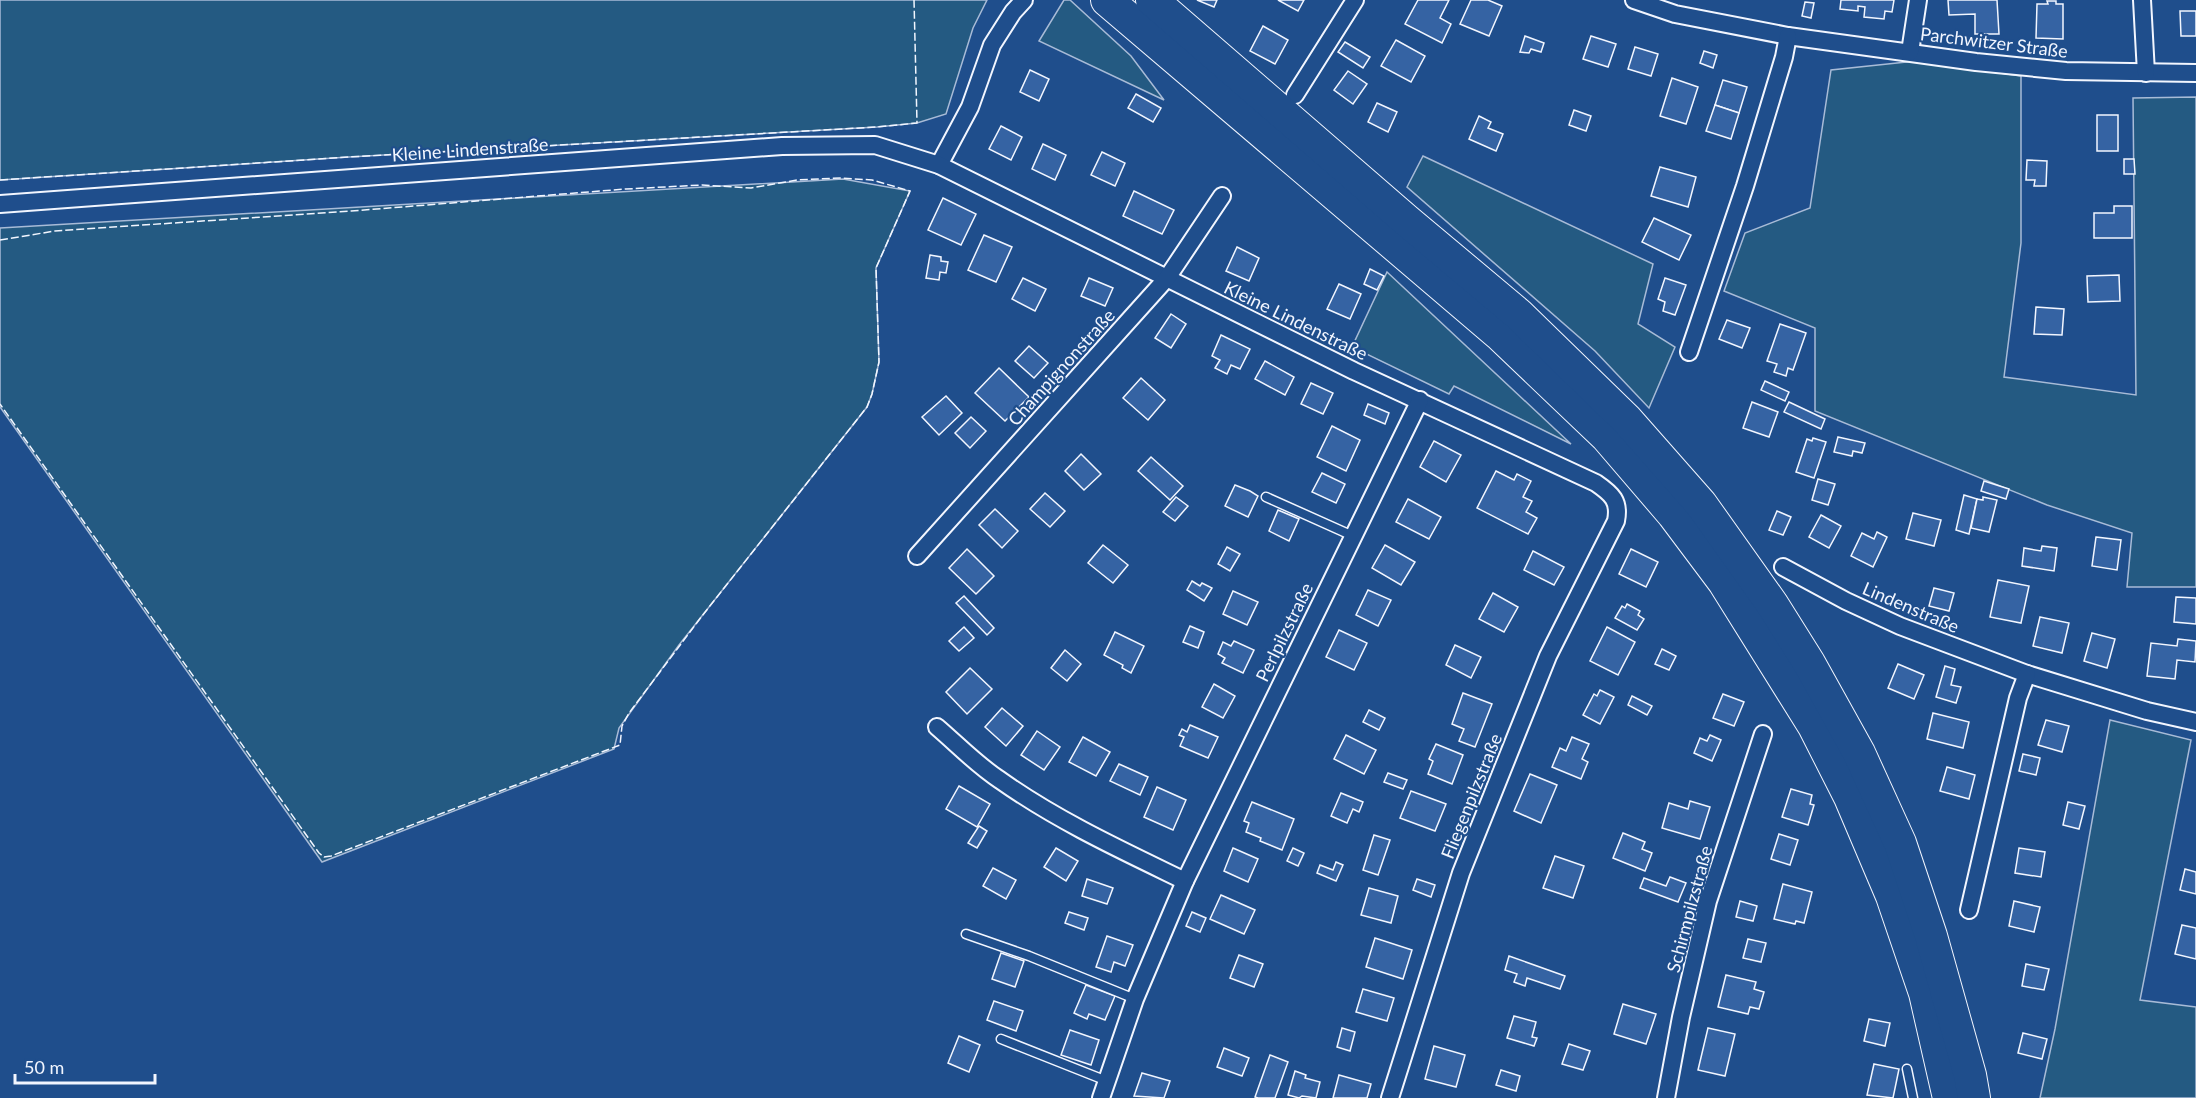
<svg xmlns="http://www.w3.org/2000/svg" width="2196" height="1098" font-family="Lato,sans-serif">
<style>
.green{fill:#245a82;stroke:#a8bbd7;stroke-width:1.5}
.building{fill:#3563a3;stroke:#f2f6ff;stroke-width:1.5}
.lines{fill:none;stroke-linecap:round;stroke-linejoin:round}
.service-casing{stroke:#f2f6ff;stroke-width:11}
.minor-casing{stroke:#f2f6ff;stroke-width:20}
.motorway-casing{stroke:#f2f6ff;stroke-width:34}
.service{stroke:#1f4e8c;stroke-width:8}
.minor{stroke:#1f4e8c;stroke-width:16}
.motorway{stroke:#1f4e8c;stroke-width:32}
.fence{stroke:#f2f6ff;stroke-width:1.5;stroke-dasharray:8 3;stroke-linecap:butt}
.labels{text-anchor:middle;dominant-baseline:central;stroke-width:4.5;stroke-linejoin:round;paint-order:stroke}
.street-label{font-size:18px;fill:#f2f6ff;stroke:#1f4e8c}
</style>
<rect width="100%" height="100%" fill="#1f4e8c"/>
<g class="green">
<path d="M0 0H987L973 28 946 114 917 123 877 127 349 157 0 180Z"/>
<path d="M1064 0H1070L1131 56 1164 100 1039 41Z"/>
<path d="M1916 61 2021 76V243L2004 377 2136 395 2133 98 2196 97V587H2127L2132 533 2047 505 1815 411V328L1724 291 1745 233 1810 208 1831 70Z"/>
<path d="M1423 156 1653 264 1638 324 1675 347 1649 408 1595 351 1407 187Z"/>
<path d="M843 179 910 191 876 268 879 362 872 394 867 407 679 645 619 728 614 749 322 862 0 407V228Z"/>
<path d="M1387 272 1571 444 1454 386 1449 394 1352 347Z"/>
<path d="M2110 720 2191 740 2140 1000 2196 1007V1098H2040L2055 1029Z"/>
</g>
<g class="building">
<path d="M1197 0H1217L1214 7Z"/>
<path d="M1278 0H1304L1298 11Z"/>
<path d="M1418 0H1449L1440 18 1451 24 1442 43 1405 24Z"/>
<path d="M1471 0H1488L1502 6 1489 36 1460 24Z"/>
<path d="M1841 0H1894L1892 12 1885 11 1884 19 1864 17 1865 7 1858 6V11L1840 9Z"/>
<path d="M1948 0H1997L1999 34H1975V14L1949 15Z"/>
<path d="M2047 1H2056V4H2063V39L2036 38 2037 4H2048Z"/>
<path d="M1805 2 1814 3 1811 18 1802 16Z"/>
<path d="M2180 11H2196V36H2181Z"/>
<path d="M1263 26 1288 40 1275 64 1250 51Z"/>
<path d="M1525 36 1544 43 1541 52 1531 49 1529 53 1520 52Z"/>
<path d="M1591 36 1616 44 1608 67 1583 59Z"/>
<path d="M1396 40 1425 56 1411 82 1381 66Z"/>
<path d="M1345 42 1370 57 1363 68 1338 52Z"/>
<path d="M1635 47 1658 54 1651 76 1628 69Z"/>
<path d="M1704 51 1717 55 1713 68 1700 63Z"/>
<path d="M1030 70 1049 79 1039 101 1020 92Z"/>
<path d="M1348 71 1367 84 1353 104 1334 90Z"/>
<path d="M1672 78 1698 87 1686 124 1660 116Z"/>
<path d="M1723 80 1747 87 1739 113 1715 105Z"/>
<path d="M1136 94 1161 108 1153 122 1128 108Z"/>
<path d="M1377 103 1397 112 1388 132 1368 122Z"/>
<path d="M1715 105 1739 113 1731 139 1706 131Z"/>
<path d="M1574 110 1591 116 1586 131 1569 125Z"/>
<rect x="2097" y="115" width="21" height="36"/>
<path d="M1479 116 1491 122 1488 128 1503 134 1496 151 1469 139Z"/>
<path d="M1001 126 1022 137 1011 160 989 149Z"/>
<path d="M1043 144 1066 155 1055 180 1032 169Z"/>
<path d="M1102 152 1125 163 1115 186 1091 175Z"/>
<path d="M2124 159H2134L2135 174H2124Z"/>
<path d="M2027 160 2047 161 2046 186H2034L2035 180H2026Z"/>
<path d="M1660 167 1696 177 1688 207 1651 196Z"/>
<path d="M1134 191 1174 210 1162 234 1123 216Z"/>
<path d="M943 198 976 214 961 245 928 230Z"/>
<path d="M2114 206H2132V238H2094V213H2114Z"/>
<path d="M1654 218 1691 235 1679 260 1642 242Z"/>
<path d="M984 235 1012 247 996 282 968 270Z"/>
<path d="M1237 247 1259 258 1249 281 1226 271Z"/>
<path d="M930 255 941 257V261L948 262 946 273 940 272 939 280 926 278Z"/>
<path d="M1370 269 1384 276 1377 290 1364 284Z"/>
<path d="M2119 275 2120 301 2088 302 2087 276Z"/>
<path d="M1023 278 1046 289 1035 311 1012 299Z"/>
<path d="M1089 278 1113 288 1105 306 1081 296Z"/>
<path d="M1665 278 1686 285 1675 315 1663 311 1665 302 1658 299Z"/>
<path d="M1339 284 1361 294 1350 319 1327 309Z"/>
<path d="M2036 307 2064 309 2062 335 2034 334Z"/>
<path d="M1171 314 1186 324 1171 348 1155 338Z"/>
<path d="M1727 320 1750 328 1742 348 1719 339Z"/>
<path d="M1780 324 1806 333 1793 370 1788 368 1786 376 1774 372 1777 364 1767 361Z"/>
<path d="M1221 335 1250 349 1240 369 1231 365 1227 374 1215 368 1220 360 1212 356Z"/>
<path d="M1029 346 1048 363 1034 378 1015 361Z"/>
<path d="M1265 361 1294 377 1285 395 1255 379Z"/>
<path d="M999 368 1029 397 1005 421 975 393Z"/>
<path d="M1141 378 1165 400 1148 420 1123 398Z"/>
<path d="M1765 381 1789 392 1785 401 1761 390Z"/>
<path d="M1311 383 1333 393 1323 414 1301 404Z"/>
<path d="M946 396 962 413 939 435 922 417Z"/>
<path d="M1752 402 1778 412 1769 437 1743 428Z"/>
<path d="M1789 402 1825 419 1821 429 1784 412Z"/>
<path d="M1368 404 1389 413 1385 424 1364 415Z"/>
<path d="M971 417 986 431 970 448 955 433Z"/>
<path d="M1332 426 1360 440 1346 471 1317 457Z"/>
<path d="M1838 437 1865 443 1862 453 1853 451 1852 456 1834 452Z"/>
<path d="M1813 438 1826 442 1814 478 1796 472 1807 439 1812 441Z"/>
<path d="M1434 441 1461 455 1446 482 1420 467Z"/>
<path d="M1081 454 1101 474 1084 490 1065 471Z"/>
<path d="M1151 457 1183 486 1170 500 1138 471Z"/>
<path d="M1496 471 1514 480 1517 474 1531 481 1523 497 1532 501 1526 512 1537 518 1528 534 1477 508Z"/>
<path d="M1322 473 1345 484 1336 503 1312 492Z"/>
<path d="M1818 479 1835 484 1828 505 1812 500Z"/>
<path d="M1984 481 2009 489 2006 499 1981 491Z"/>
<path d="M1235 485 1250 491 1258 496 1248 517 1225 506Z"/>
<path d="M1045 493 1065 511 1050 527 1030 509Z"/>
<path d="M1964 495 1977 499 1969 534 1956 530Z"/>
<path d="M1176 497 1188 506 1175 521 1163 512Z"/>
<path d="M1983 497 1997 500 1989 532 1971 528 1977 499 1983 500Z"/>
<path d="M1408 499 1441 517 1429 539 1396 522Z"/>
<path d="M995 509 1018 531 1002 548 979 525Z"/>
<path d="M1278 510 1299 519 1289 541 1269 531Z"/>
<path d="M1777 511 1791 517 1783 535 1769 530Z"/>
<path d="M1913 513 1941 520 1934 546 1906 539Z"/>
<path d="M1821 515 1841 526 1829 548 1809 537Z"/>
<path d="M1877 532 1887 537 1873 567 1851 556 1862 533 1874 539Z"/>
<path d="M2096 537 2121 540 2117 570 2092 566Z"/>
<path d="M1103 545 1128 565 1113 583 1088 563Z"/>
<path d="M1385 545 1415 562 1401 585 1372 568Z"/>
<path d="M2042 546 2057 548 2054 571 2022 566 2024 548 2041 551Z"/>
<path d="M1227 547 1240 554 1230 571 1218 564Z"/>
<path d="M967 549 994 576 976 594 949 568Z"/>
<path d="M1631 549 1658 562 1646 587 1619 574Z"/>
<path d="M1533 551 1564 567 1554 585 1524 570Z"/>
<path d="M1998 580 2029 586 2021 623 1990 617Z"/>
<path d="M1192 581 1200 586 1202 583 1212 588 1204 601 1187 590Z"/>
<path d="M1934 588 1954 593 1949 611 1929 606Z"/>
<path d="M1368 590 1391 600 1378 626 1356 615Z"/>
<path d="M1233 591 1258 602 1247 625 1223 614Z"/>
<path d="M1493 593 1518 607 1504 632 1479 619Z"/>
<path d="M964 596 994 628 987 635 956 603Z"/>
<path d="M2176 597 2196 598V624L2174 622Z"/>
<path d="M1627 604 1640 611 1638 615 1644 619 1637 630 1615 618 1622 606 1625 608Z"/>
<path d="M2040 617 2069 623 2062 653 2033 646Z"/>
<path d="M1190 626 1204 632 1198 648 1183 642Z"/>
<path d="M964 627 974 638 959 651 949 641Z"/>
<path d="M1607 627 1635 642 1618 675 1590 661Z"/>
<path d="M1339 630 1367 643 1354 670 1326 657Z"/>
<path d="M1115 632 1144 646 1131 673 1122 668 1123 665 1104 655Z"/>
<path d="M2092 633 2115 639 2107 668 2084 661Z"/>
<path d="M2178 639 2196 641 2195 662 2177 660 2175 679 2147 676 2151 643 2177 646Z"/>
<path d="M1234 641 1254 650 1243 673 1222 663 1225 658 1218 654 1223 642 1231 646Z"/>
<path d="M1455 645 1481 657 1471 678 1446 665Z"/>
<path d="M1662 649 1676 656 1669 670 1655 664Z"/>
<path d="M1065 650 1081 664 1067 681 1051 668Z"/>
<path d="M1898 664 1924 675 1914 699 1888 688Z"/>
<path d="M1945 666 1955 669 1951 685 1961 687 1956 703 1936 697Z"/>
<path d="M970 668 992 689 967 714 946 692Z"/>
<path d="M1214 684 1235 696 1223 718 1202 707Z"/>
<path d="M1600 690 1614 697 1600 724 1583 715 1594 694 1597 696Z"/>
<path d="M1463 693 1492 704 1475 747 1459 741 1464 729 1452 724Z"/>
<path d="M1723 694 1744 702 1734 726 1713 718Z"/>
<path d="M1632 696 1652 706 1647 715 1628 705Z"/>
<path d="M1002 708 1023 726 1006 746 985 727Z"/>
<path d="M1369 710 1385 718 1379 730 1363 722Z"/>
<path d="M1933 713 1969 722 1963 748 1927 739Z"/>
<path d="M2046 720 2069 726 2062 752 2038 745Z"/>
<path d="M1190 725 1218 737 1208 758 1180 746 1184 737 1179 735 1182 729 1187 732Z"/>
<path d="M1037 731 1060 747 1044 770 1021 755Z"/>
<path d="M1346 735 1376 750 1364 774 1334 759Z"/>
<path d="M1710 735 1721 740 1712 761 1694 753 1700 738 1707 741Z"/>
<path d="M1083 737 1110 752 1096 776 1069 762Z"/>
<path d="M1572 737 1589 744 1582 759 1588 762 1581 779 1552 767 1560 748 1566 751Z"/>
<path d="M1436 744 1463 755 1452 784 1428 774 1433 761 1429 759Z"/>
<path d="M2023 754 2040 758 2036 775 2019 771Z"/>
<path d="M1119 764 1148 777 1140 795 1110 781Z"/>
<path d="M1947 767 1975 775 1969 799 1940 791Z"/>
<path d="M1388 773 1407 780 1403 789 1384 782Z"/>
<path d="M1530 774 1557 785 1541 823 1514 811Z"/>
<path d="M959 786 990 804 977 827 946 809Z"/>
<path d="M1157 787 1186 800 1173 830 1144 817Z"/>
<path d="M1791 789 1812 795 1810 804 1814 805 1808 825 1782 817Z"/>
<path d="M1411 791 1446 804 1435 831 1400 818Z"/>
<path d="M1341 793 1363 802 1359 812 1353 809 1347 823 1331 816Z"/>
<path d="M1690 801 1710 807 1700 839 1662 828 1669 803 1688 809Z"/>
<path d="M1252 802 1294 819 1282 850 1260 841 1261 838 1246 832 1249 823 1244 821Z"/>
<path d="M2068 802 2085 806 2079 829 2063 825Z"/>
<path d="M979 826 987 831 977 848 968 843Z"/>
<path d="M1623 833 1645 842 1642 849 1652 853 1645 871 1613 858Z"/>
<path d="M1779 834 1798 840 1790 865 1771 859Z"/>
<path d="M1374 835 1390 840 1378 875 1363 870Z"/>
<path d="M1056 848 1078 861 1066 881 1044 867Z"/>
<path d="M1233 848 1258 859 1248 882 1224 871Z"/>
<path d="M1293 848 1304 853 1298 866 1287 861Z"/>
<path d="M2019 848 2045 852 2041 877 2015 873Z"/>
<path d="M1555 856 1584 866 1573 898 1543 888Z"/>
<path d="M1336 862 1343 865 1336 881 1317 873 1320 865 1333 870Z"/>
<path d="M993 868 1016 880 1006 899 983 886Z"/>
<path d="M2185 869 2196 872V894L2180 890Z"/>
<path d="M1670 877 1686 883 1678 902 1640 888 1644 878 1666 886Z"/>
<path d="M1087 879 1113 888 1107 904 1082 896Z"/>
<path d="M1417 879 1435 885 1431 897 1413 890Z"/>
<path d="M1783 884 1812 892 1804 923 1796 921 1795 924 1774 919Z"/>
<path d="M1369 888 1398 896 1391 923 1361 915Z"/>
<path d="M1221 895 1255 910 1244 934 1210 919Z"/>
<path d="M1740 901 1757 906 1753 921 1736 917Z"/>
<path d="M2014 901 2040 907 2034 932 2009 926Z"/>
<path d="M1069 912 1088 918 1084 930 1065 923Z"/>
<path d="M1192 912 1206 918 1200 932 1186 926Z"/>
<path d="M2182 925 2196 928V959L2175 954Z"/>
<path d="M1107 936 1133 945 1125 966 1114 962 1111 972 1096 967Z"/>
<path d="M1375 938 1412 950 1403 979 1366 967Z"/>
<path d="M1748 939 1766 943 1761 962 1743 958Z"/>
<path d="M1001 953 1024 961 1015 987 992 979Z"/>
<path d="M1239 955 1263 964 1254 987 1230 978Z"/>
<path d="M1509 956 1565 976 1560 989 1527 978 1525 986 1514 982 1517 974 1505 970Z"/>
<path d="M2026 964 2049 969 2044 990 2022 986Z"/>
<path d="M1726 975 1756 982 1754 989 1764 992 1759 1009 1750 1007 1748 1014 1718 1007Z"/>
<path d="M1086 985 1115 996 1105 1020 1089 1014 1087 1019 1074 1013Z"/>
<path d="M1363 989 1394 998 1387 1021 1356 1012Z"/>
<path d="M994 1001 1023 1011 1016 1031 987 1020Z"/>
<path d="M1623 1004 1656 1014 1646 1044 1614 1034Z"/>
<path d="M1514 1016 1536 1022 1532 1037 1537 1038 1534 1046 1507 1038Z"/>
<path d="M1869 1019 1890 1023 1885 1046 1864 1041Z"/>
<path d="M1342 1028 1355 1032 1350 1051 1337 1047Z"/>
<path d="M1708 1028 1735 1034 1725 1076 1698 1070Z"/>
<path d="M1070 1030 1099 1040 1091 1065 1061 1055Z"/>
<path d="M2023 1033 2047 1039 2042 1059 2018 1053Z"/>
<path d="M959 1036 980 1045 969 1072 948 1063Z"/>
<path d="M1569 1044 1590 1051 1583 1070 1562 1064Z"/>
<path d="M1434 1046 1465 1055 1456 1087 1425 1079Z"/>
<path d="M1224 1048 1249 1058 1242 1076 1217 1067Z"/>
<path d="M1270 1055 1288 1062 1275 1098H1258L1255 1097Z"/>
<path d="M1874 1064 1899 1069 1893 1098 1867 1095Z"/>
<path d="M1501 1070 1520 1076 1516 1091 1496 1085Z"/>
<path d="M1295 1071 1306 1075 1305 1078 1320 1082 1316 1098 1302 1096 1299 1098 1288 1095Z"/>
<path d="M1142 1073 1170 1081 1164 1098 1134 1096Z"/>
<path d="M1339 1075 1371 1084 1367 1098H1333Z"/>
</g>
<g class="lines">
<defs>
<g id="service">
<path d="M1266 497 1353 536"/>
<path d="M966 934 1029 956 1135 999"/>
<path d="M1001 1039 1107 1081"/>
<path d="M1907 1069 1913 1098"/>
</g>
<g id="minor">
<path d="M1634 0 1675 14 1788 36 1976 62 2066 71 2196 73"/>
<path d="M2142 0 2146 73"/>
<path d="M1910 52 1918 0"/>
<path d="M1295 95 1355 0"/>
<path d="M939 165 970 107 992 45 1013 12 1024 0"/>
<path d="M0 204 782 146 875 145 939 165 1354 371 1596 483C1612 494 1620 501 1616 521L1548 656 1461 873 1390 1098"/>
<path d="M1689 352 1745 186 1784 57 1788 36"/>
<path d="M917 556 1167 278 1222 196"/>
<path d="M1783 567 1846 601 1900 626 2027 674 2147 711 2196 722"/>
<path d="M937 727C958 745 977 765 1000 780 1058 821 1121 850 1185 881"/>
<path d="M1969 910 2018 698 2027 674"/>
<path d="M1101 1098 1135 999 1185 881 1420 400"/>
<path d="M1666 1098 1681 1017 1708 901 1763 734"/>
</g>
<g id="motorway">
<path d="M1107 0 1499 334 1607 437 1673 514 1724 582 1814 726 1850 797 1892 896 1925 993 1949 1098"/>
<path d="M1152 0 1406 220 1518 314 1627 420 1701 504 1772 604 1809 663 1859 753 1900 843 1931 936 1970 1075 1974 1098"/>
</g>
</defs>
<use href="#service" class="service-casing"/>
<use href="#minor" class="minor-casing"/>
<use href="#motorway" class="motorway-casing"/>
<use href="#service" class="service"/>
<use href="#minor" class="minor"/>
<use href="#motorway" class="motorway"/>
<g class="fence">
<path d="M0 180 349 157 877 127 917 123 914 0"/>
<path d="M0 240 55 231 351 211 626 189 702 185 751 188 797 180 841 178 872 180 910 191 876 268 879 362 872 394 867 407 702 616 629 713 622 726 620 745 331 856 324 857 319 853 0 404"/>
</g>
</g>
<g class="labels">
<g class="street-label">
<text transform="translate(1994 42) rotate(7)">Parchwitzer Straße</text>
<text transform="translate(470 149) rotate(-4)">Kleine Lindenstraße</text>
<text transform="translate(1296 320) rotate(26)">Kleine Lindenstraße</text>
<text transform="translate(1061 367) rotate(-48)">Champignonstraße</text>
<text transform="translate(1911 607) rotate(23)">Lindenstraße</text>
<text transform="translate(1284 632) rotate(-64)">Perlpilzstraße</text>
<text transform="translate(1471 796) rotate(-68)">Fliegenpilzstraße</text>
<text transform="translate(1689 909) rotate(-75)">Schirmpilzstraße</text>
</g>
</g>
<path d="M15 1074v9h140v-9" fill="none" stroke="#f2f6ff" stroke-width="3"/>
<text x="24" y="1074" font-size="18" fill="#f2f6ff" stroke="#1f4e8c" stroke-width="4.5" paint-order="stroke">50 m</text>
</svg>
